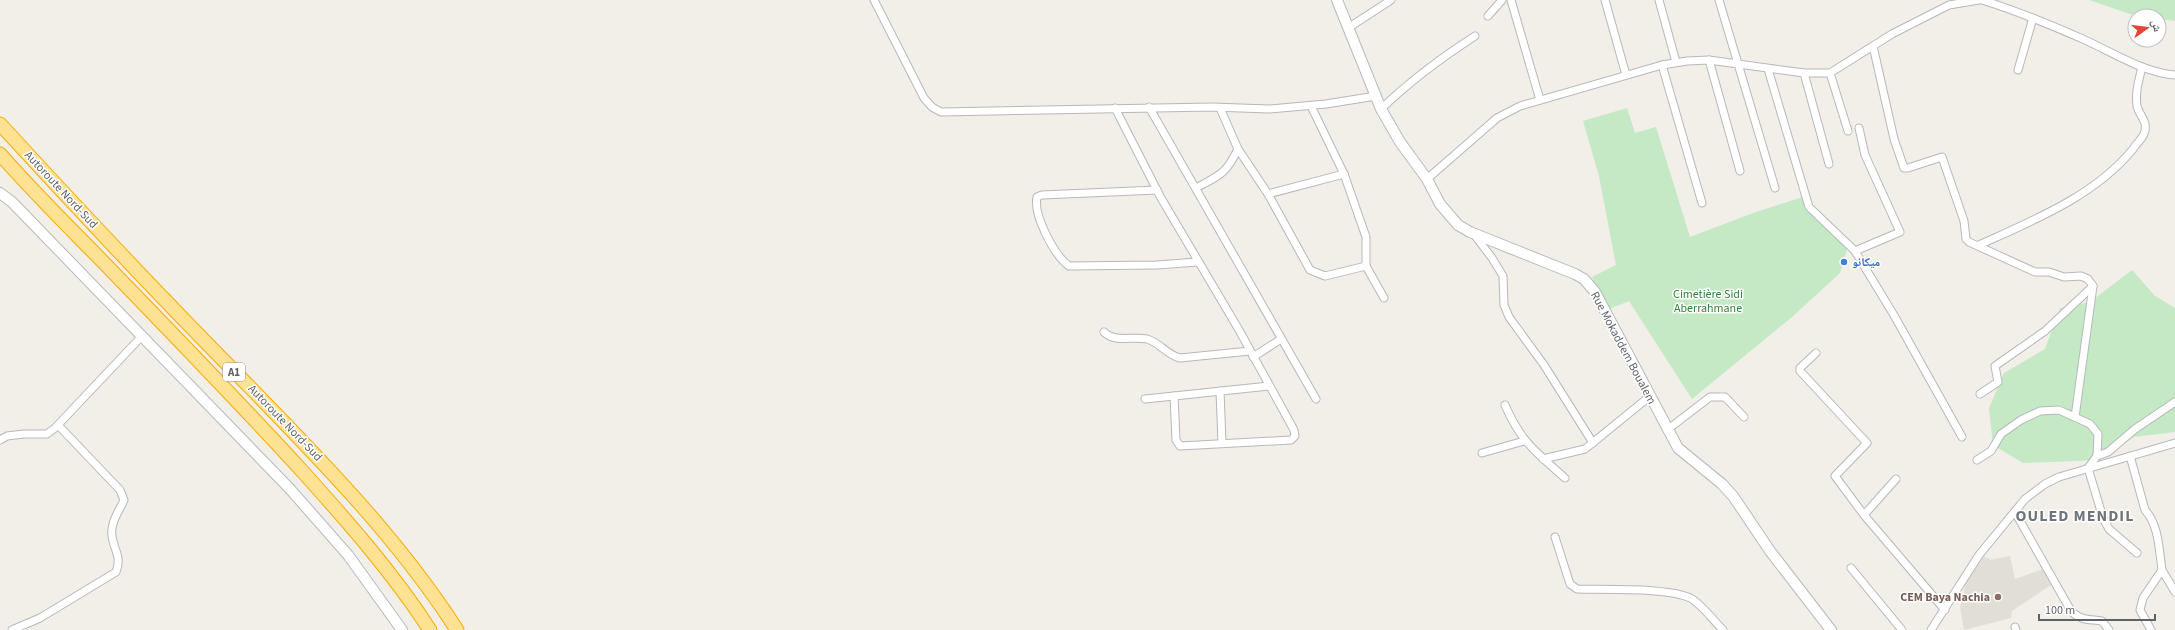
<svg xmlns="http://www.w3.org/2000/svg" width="2175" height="630" font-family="'Source Sans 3','Noto Naskh Arabic',sans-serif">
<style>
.education{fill:#e1ded6}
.green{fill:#c5e8c5}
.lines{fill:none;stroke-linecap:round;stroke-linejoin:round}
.street-casing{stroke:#b5b8bc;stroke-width:9}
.secondary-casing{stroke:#b6babf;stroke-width:12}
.highway-casing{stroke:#f9ab00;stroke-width:15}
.street{stroke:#fff;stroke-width:7}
.secondary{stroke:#fff;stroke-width:10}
.highway{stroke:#fde293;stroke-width:13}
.shop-dot{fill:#3f7fe0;stroke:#fff;stroke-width:1.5}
.education-dot{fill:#8d6e63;stroke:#fff;stroke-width:1.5}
.labels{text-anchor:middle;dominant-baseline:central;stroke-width:3;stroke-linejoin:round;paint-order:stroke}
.shield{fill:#fff;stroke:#8f9295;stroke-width:1}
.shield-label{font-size:11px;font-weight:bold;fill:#5f6368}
.street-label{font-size:12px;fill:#5f6368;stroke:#fff}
.shop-label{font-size:12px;font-weight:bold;fill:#366cbe;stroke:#fff;text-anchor:start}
.park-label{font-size:12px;fill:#348238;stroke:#fff}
.education-label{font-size:12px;font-weight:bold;fill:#785e54;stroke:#fff;text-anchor:end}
.district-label{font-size:16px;font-weight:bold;letter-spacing:1px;fill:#70757a;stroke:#fff}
</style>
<rect width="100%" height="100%" fill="#f1efe8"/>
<path class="education" d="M1985 555V558H1989L1990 560 2010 556 2015 579 2043 569 2051 585 2012 611 2011 618 1964 630 1960 607 1965 587 1971 572Z"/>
<g class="green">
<path d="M2089 0H2175V21L2159 19V16L2133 15Z"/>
<path d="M1627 108 1635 133 1656 127 1690 237 1756 212 1803 197 1808 210 1847 249 1840 273 1792 317 1692 399 1629 301 1607 310 1592 277 1616 265 1599 176 1583 121Z"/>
<path d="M2132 270 2155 296 2175 308V432L2134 437 2098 460 2023 463 1993 445 1989 408 2004 373 2045 349 2060 308 2090 302Z"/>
</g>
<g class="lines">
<defs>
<g id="street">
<path d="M874 0 924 98 932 107 941 112 1212 107 1269 109 1326 104 1376 96"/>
<path d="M1511 0 1540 100"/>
<path d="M1605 0 1626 75"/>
<path d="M1659 0 1676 62"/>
<path d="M1719 0 1775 188"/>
<path d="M1982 0C2017 11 2051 25 2085 40 2114 53 2142 72 2175 75"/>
<path d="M1488 16 1502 0"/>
<path d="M1348 28 1391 0"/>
<path d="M1873 46 1894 139 1904 168H1908L1942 157 1964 221 1966 239 1969 242 2035 272H2049L2064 277 2081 276 2088 279 2093 286 2075 417"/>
<path d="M1709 60 1740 171"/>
<path d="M1662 65 1702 203"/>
<path d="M1768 69 1809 207 1855 251 1895 317 1962 437"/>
<path d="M2018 70 2033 18"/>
<path d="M1804 73 1829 164"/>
<path d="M1830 73 1848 131"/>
<path d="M1311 106 1344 174 1366 237V266"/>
<path d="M1149 107 1316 399"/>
<path d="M1115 108 1161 198 1239 330 1294 430 1295 436 1291 440 1180 446 1176 440 1174 396 1145 399"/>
<path d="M1220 108 1238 149 1268 194 1310 270 1325 276 1366 266 1384 298"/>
<path d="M1381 109C1410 81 1441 58 1475 36"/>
<path d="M1427 179 1497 118 1520 106 1662 65 1687 61 1709 60 1804 73H1830L1892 34 1949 5 1979 0"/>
<path d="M1196 188C1220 175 1226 174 1238 149"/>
<path d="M1157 190 1042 195 1037 197C1033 215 1054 255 1069 266L1157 265 1197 262"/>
<path d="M1268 194 1344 174"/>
<path d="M1473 233 1492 258 1503 276 1504 305 1509 317 1544 365 1593 443"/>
<path d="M1979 245C2032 221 2095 196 2133 149 2136 144 2142 139 2144 134 2149 121 2139 116 2137 106 2135 92 2139 80 2142 67"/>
<path d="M1855 251 1900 232 1865 155 1859 128"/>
<path d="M1104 332C1115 343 1133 336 1147 339 1159 342 1167 355 1180 358L1250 351"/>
<path d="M1816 353 1800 368V371L1867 443 1835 476 1864 515 1945 610"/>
<path d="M1253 357 1281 339"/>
<path d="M1220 391 1222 443"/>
<path d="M1980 394 1998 382 1995 366 2045 331 2093 286"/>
<path d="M1174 396 1269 386"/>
<path d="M1505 405C1521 442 1536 452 1565 478"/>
<path d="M1667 430 1710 397H1725L1744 417"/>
<path d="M0 440 7 436 24 434H47L55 428 142 336"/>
<path d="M1482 453 1524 441"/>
<path d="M2097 456 2108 452 2135 429 2175 402"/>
<path d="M2130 456 2145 510C2159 525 2159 550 2162 570L2143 598 2140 610 2151 630"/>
<path d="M1543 459 1585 449 1649 397"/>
<path d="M1977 460 1991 451 2001 434 2021 420 2040 411 2059 410 2090 424 2098 434 2097 456 2088 468 2103 518 2109 529 2137 553"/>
<path d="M2015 512 2071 611C2081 621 2089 619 2102 621L2109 630"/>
<path d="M1864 515 1896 479"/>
<path d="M1555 537 1570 584 1577 589C1603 590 1672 587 1692 599 1704 607 1713 620 1723 630"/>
<path d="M1851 568 1902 630"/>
<path d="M2162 570 2175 592"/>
<path d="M2015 627 2016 630"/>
<path d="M12 630 40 618 116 572C122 556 114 551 112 536 110 523 119 511 124 500L120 490 58 425"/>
<path d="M1931 630 1979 555 2025 499 2045 484 2059 477 2175 443"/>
</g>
<g id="secondary">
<path d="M1337 0 1381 109 1400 142 1427 179 1440 204 1458 225 1470 232 1575 274 1584 279 1595 292 1678 448 1722 484 1733 496 1770 551 1831 630"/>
<path d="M0 193 12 202 290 489 348 555 402 630"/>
</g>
<g id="highway">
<path d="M0 124C77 208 156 292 236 373 315 454 396 535 457 630"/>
<path d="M0 154C34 193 71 229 107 266 173 334 239 402 303 472 348 522 393 573 430 630"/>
</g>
</defs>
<use href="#street" class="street-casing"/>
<use href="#secondary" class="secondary-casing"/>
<use href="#highway" class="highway-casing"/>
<use href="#street" class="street"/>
<use href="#secondary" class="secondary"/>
<use href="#highway" class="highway"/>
</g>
<circle class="shop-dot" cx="1844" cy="262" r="4"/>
<circle class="education-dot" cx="1998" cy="597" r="4"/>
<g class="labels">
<rect class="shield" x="223" y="363" width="22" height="18" rx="3"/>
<g class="shield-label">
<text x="234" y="372">A1</text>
</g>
<g class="street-label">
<text transform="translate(61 190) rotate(47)">Autoroute Nord-Sud</text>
<text transform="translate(1623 348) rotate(62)">Rue Mokaddem Boualem</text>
<text transform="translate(285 423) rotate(46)">Autoroute Nord-Sud</text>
</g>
<g class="shop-label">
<text x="1852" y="262">ميكانو</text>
</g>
<g class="park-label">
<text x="1708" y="294">Cimetière Sidi<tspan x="1708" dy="14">Aberrahmane</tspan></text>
</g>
<g class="education-label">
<text x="1990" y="597">CEM Baya Nachia</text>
</g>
<g class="district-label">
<text x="2075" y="516">OULED MENDIL</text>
</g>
</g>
<g transform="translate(2147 28) rotate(76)"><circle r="19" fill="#ffffff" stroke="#bfc1c3"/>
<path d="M0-3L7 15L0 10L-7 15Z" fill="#ea4335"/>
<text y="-6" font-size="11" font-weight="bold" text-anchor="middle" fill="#5f6368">ش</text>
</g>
<path d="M2039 614v6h116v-6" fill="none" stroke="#5f6368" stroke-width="2"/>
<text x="2045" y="614" font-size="12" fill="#5f6368" stroke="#ffffff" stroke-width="3" paint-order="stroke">100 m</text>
</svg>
